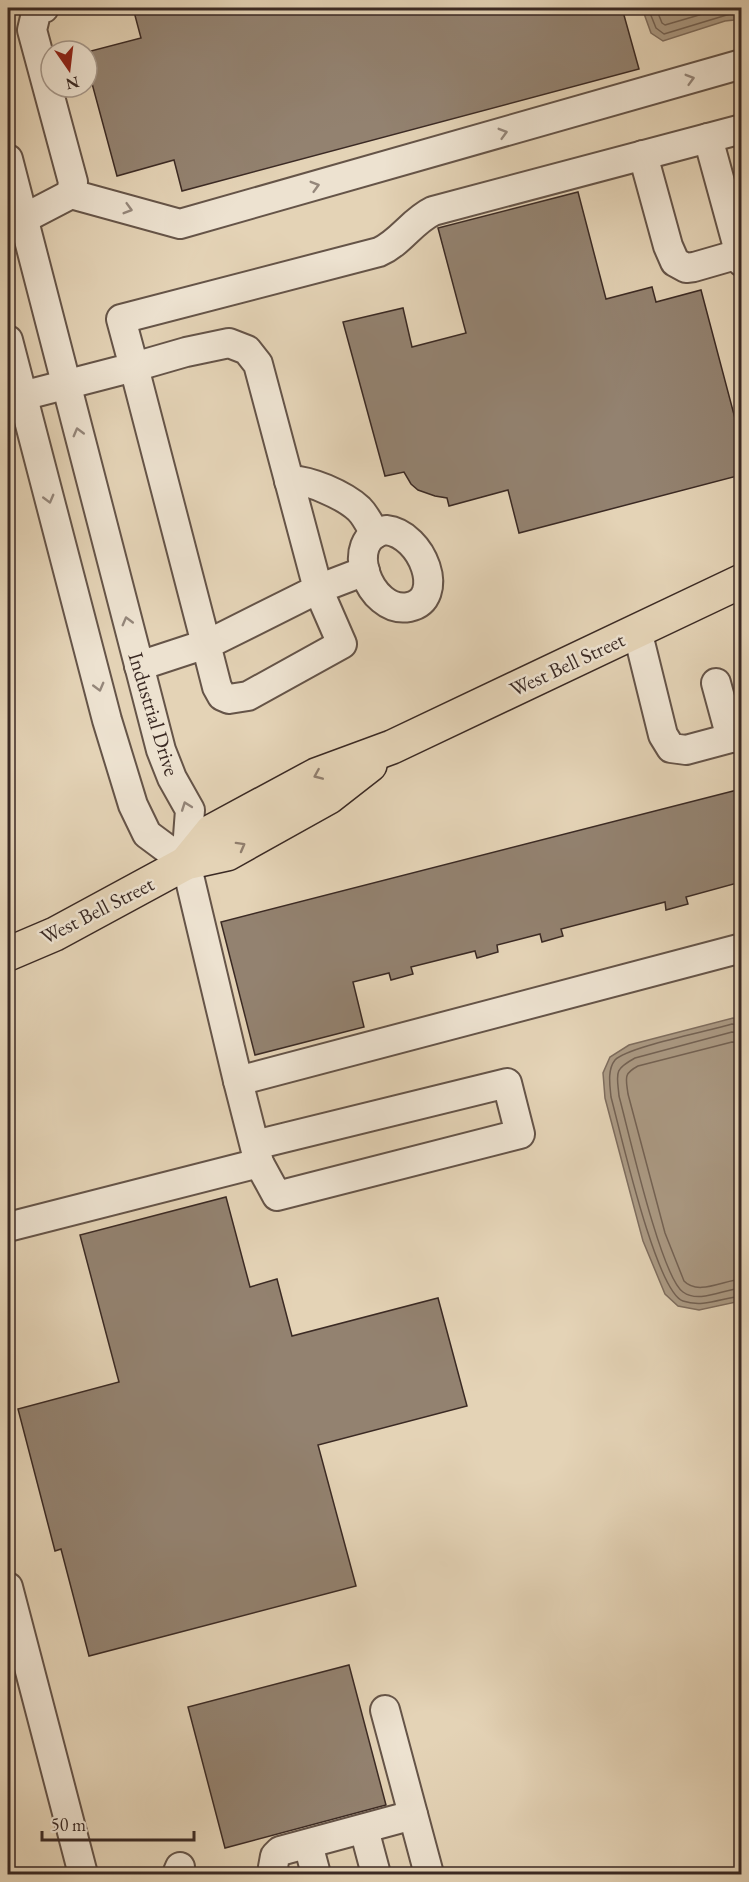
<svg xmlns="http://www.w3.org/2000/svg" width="749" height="1882" font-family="'EB Garamond',serif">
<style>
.water{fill:#ab9a84;stroke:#7e6d5e;stroke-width:1.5}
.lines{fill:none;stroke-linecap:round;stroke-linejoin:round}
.shore{stroke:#736254;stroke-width:1.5}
.building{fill:#938270;stroke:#3b2a24;stroke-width:1.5}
.minor-casing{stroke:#655448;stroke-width:32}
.major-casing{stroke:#3b2a24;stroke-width:36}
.minor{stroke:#ede2d0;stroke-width:28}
.major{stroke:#e4d3b6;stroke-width:33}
.oneway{stroke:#94867a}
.oneway2{stroke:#907e6d}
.labels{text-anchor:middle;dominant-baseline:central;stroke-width:5;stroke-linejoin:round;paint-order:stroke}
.street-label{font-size:21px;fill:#3b2a24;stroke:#ede2d0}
</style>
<rect width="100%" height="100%" fill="#e4d3b6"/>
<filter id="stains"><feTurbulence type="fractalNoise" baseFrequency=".00333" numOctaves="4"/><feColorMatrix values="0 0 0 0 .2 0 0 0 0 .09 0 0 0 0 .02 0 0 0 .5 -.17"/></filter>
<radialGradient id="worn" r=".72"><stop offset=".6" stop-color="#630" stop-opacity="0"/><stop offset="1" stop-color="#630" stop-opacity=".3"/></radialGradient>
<g class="water">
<path d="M642 8H738L739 15 734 20 725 21 663 41 651 33Z"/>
<path d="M733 1018 742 1021 741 1301 699 1310 678 1306 665 1294 643 1241 605 1098 603 1073 610 1057 629 1045Z"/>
</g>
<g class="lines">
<g class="shore">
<path d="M648 8 656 28 664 34 730 14 736 9 742 8"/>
<path d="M656 8 662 23 665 25 723 8"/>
<path d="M742 1026 732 1024C710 1031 627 1047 615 1060 607 1070 610 1086 611 1097 620 1130 656 1292 683 1301 703 1308 722 1298 742 1296"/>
<path d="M742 1034 732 1032 635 1058C613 1070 617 1073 619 1096 628 1129 661 1277 683 1292 699 1304 724 1289 742 1288"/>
<path d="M742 1043 732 1042 638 1066C623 1074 626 1078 628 1094L665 1233 684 1281C698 1296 724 1280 742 1279"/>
</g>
</g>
<g class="building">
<path d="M133 8H622L639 69 182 191 174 160 117 176 87 65V52L141 38Z"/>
<path d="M578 192 606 299 652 287 656 302 701 290 741 441V475L519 533 508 490 449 506 447 498 435 496 418 490 411 484 404 472 385 476 343 322 403 308 412 347 466 333 438 228Z"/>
<path d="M741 789V882L686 897 688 904 666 910 665 902 561 929 563 936 542 942 540 934 497 945 498 952 477 958 475 951 411 967 413 974 391 980 389 973 353 982 364 1027 255 1055 221 922Z"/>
<path d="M226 1197 250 1287 277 1279 292 1336 438 1298 467 1406 318 1445 356 1586 89 1656 61 1549 55 1551 18 1409 119 1382 80 1235Z"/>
<path d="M349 1665 386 1805 225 1848 188 1707Z"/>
</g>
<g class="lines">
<defs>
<g id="minor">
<path d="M708 138 742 262"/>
<path d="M643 155 668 246 675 262 686 268 694 267 739 254"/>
<path d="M8 159 161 750 172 778 190 810 186 863 238 1081 259 1163 8 1227"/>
<path d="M71 194 180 224 742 64"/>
<path d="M23 219 71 194 73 182 32 30 37 9 44 8"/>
<path d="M8 340 107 720 133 805 147 834 186 863"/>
<path d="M22 396 134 367 121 319 379 252C400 243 412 221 433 211L742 129"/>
<path d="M289 481C307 478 345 496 359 509 366 516 370 525 375 534"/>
<path d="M386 530C423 534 447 599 409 607 369 615 341 537 386 530Z"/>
<path d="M637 630 663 735 671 748 686 750 742 735"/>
<path d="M139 666 206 644 212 642 318 589 258 364 247 350 229 343 186 352 134 367 206 644 217 687 222 696 229 699 248 696 342 644 318 589 365 571"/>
<path d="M716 683 731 738"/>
<path d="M238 1081 742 948"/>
<path d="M255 1145 507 1083 520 1134 277 1196 259 1163"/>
<path d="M8 1587 83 1874"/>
<path d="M385 1710 429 1874"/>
<path d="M364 1829 376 1874"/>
<path d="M308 1844 316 1874"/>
<path d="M177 1874 180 1867"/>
<path d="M275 1874 273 1867 275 1856 280 1851 413 1815"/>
</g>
<g id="major">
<path d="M186 863 212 831 316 775 392 747 742 581"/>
<path d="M8 954 55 934 186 863 227 854 329 797 370 765"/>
</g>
</defs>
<use href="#minor" class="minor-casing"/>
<use href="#major" class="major-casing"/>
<use href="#minor" class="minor"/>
<use href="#major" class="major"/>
</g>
<defs><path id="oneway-chevron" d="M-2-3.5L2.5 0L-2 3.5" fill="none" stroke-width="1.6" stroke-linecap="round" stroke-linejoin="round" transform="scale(1.5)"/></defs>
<g class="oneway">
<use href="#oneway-chevron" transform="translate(690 79) rotate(-16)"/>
<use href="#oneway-chevron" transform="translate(503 133) rotate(-16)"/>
<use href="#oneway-chevron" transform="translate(315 186) rotate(-16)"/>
<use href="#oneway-chevron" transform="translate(128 209) rotate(16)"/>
<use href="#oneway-chevron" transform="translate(78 432) rotate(-105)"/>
<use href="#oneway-chevron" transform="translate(49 499) rotate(75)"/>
<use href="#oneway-chevron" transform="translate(127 621) rotate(-105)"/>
<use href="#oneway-chevron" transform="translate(99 687) rotate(75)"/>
<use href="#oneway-chevron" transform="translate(186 806) rotate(-110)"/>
</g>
<g class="oneway2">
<use href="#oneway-chevron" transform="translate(318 775) rotate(157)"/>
<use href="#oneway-chevron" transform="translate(241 846) rotate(-29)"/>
</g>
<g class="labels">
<g class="street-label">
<text transform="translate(567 664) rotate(-25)">West Bell Street</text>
<text transform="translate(154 714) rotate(73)">Industrial Drive</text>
<text transform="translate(97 910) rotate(-27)">West Bell Street</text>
</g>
</g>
<rect width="749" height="1882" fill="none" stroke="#e4d3b6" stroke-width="30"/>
<rect x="9" y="9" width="731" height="1864" fill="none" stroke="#3b2a24" stroke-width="3"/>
<rect x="15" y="15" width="719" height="1852" fill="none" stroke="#3b2a24" stroke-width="1.5"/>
<g transform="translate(69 69) rotate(166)"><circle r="28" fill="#ede2d0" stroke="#a6988b" stroke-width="1.5"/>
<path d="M0-4.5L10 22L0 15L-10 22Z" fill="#8f2418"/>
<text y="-9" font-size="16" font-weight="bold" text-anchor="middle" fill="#3b2a24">N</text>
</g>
<path d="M42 1831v9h152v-9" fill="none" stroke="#3b2a24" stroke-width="3"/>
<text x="51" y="1831" font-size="18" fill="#3b2a24" stroke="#ede2d0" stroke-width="4.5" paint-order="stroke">50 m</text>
<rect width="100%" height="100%" filter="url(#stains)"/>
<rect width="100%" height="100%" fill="url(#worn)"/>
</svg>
